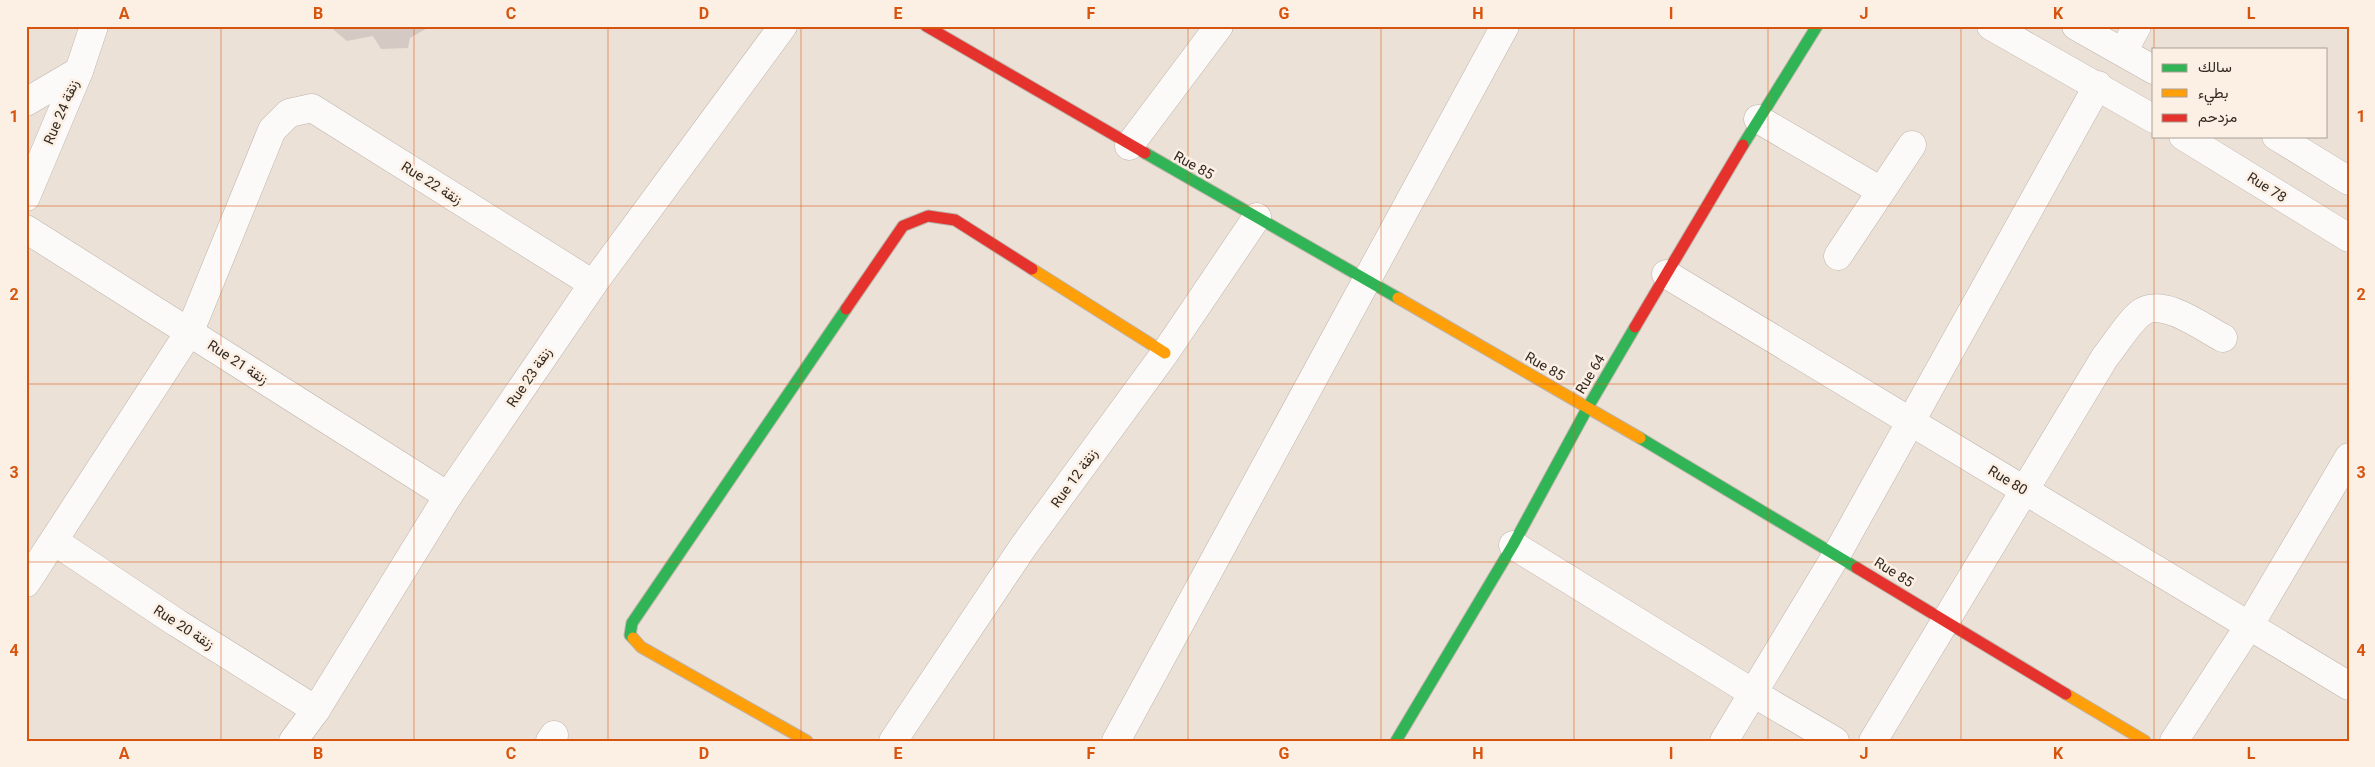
<svg xmlns="http://www.w3.org/2000/svg" width="2375" height="767" font-family="Roboto,Vazirmatn,sans-serif">
<style>
.building{fill:#d5cac3}
.lines{fill:none;stroke-linecap:round;stroke-linejoin:round}
.street-casing{stroke:#bdb4ab;stroke-width:29}
.fast-casing{stroke:#bdb4ab;stroke-width:13}
.slow-casing{stroke:#bdb4ab;stroke-width:13}
.jam-casing{stroke:#bdb4ab;stroke-width:13}
.street{stroke:#fcfaf9;stroke-width:28}
.fast{stroke:#30b455;stroke-width:11}
.slow{stroke:#ff9f0a;stroke-width:11}
.jam{stroke:#e5322d;stroke-width:11}
.grid{fill:none;stroke:#d6540e;stroke-width:1;stroke-opacity:0.55}
.labels{text-anchor:middle;dominant-baseline:central;stroke-width:5;stroke-linejoin:round;paint-order:stroke}
.street-label{font-size:14px;fill:#322a22;stroke:#fcefe3}
.neatline{fill:none;stroke:#d6540e;stroke-width:2}
.grid-label{font-size:16px;text-anchor:middle;font-weight:bold;fill:#d6540e}
</style>
<rect width="100%" height="100%" fill="#ece1d6"/>
<path class="building" d="M329 26H431L410 38 408 48 381 49 373 36 347 41Z"/>
<g class="lines">
<defs>
<g id="street">
<path d="M1991 26 2154 119"/>
<path d="M2076 26 2154 70"/>
<path d="M2123 52 2137 26"/>
<path d="M26 102 79 71"/>
<path d="M1758 119 1881 191"/>
<path d="M2183 136 2349 238"/>
<path d="M2276 136 2349 181"/>
<path d="M1129 146 1219 26"/>
<path d="M26 197 79 71 94 26"/>
<path d="M26 229 448 496"/>
<path d="M1838 256 1912 145"/>
<path d="M1666 274 2349 686"/>
<path d="M54 541 177 623 316 710"/>
<path d="M1513 545 1753 693 1835 741"/>
<path d="M26 583 190 331 272 130 289 113 312 108 593 284"/>
<path d="M293 741 316 710 448 496 593 284 783 26"/>
<path d="M550 741 554 735"/>
<path d="M893 741 1023 547 1165 353 1257 217"/>
<path d="M1116 741 1505 26"/>
<path d="M1724 741 1837 554 2098 85"/>
<path d="M1873 741 2105 357C2115 345 2130 320 2142 312 2164 298 2202 327 2223 338"/>
<path d="M2174 741 2249 626 2349 457"/>
</g>
<g id="fast">
<path d="M1743 145 1817 26"/>
<path d="M1145 153 1398 298"/>
<path d="M1640 438 1857 568"/>
<path d="M633 638 630 635 632 623 846 309"/>
<path d="M1396 741 1513 545 1588 407 1635 327"/>
</g>
<g id="slow">
<path d="M1032 269 1165 353"/>
<path d="M1398 298 1640 438"/>
<path d="M633 638 641 647 807 741"/>
<path d="M2066 694 2145 741"/>
</g>
<g id="jam">
<path d="M926 26 1145 153"/>
<path d="M846 309 903 226 928 216 955 220 1032 269"/>
<path d="M1635 327 1743 145"/>
<path d="M1857 568 2066 694"/>
</g>
</defs>
<use href="#street" class="street-casing"/>
<use href="#fast" class="fast-casing"/>
<use href="#slow" class="slow-casing"/>
<use href="#jam" class="jam-casing"/>
<use href="#street" class="street"/>
<use href="#fast" class="fast"/>
<use href="#slow" class="slow"/>
<use href="#jam" class="jam"/>
</g>
<path class="grid" d="M221 26V741M414 26V741M608 26V741M801 26V741M994 26V741M1188 26V741M1381 26V741M1574 26V741M1768 26V741M1961 26V741M2154 26V49M2154 136V741M26 206H2349M26 384H2349M26 562H2349"/>
<g class="labels">
<g class="street-label">
<text transform="translate(61 112) rotate(-67)">Rue 24 زنقة</text>
<text transform="translate(1194 165) rotate(29)">Rue 85</text>
<text transform="translate(432 183) rotate(32)">Rue 22 زنقة</text>
<text transform="translate(2267 187) rotate(32)">Rue 78</text>
<text transform="translate(238 362) rotate(33)">Rue 21 زنقة</text>
<text transform="translate(1545 366) rotate(30)">Rue 85</text>
<text transform="translate(1590 374) rotate(-59)">Rue 64</text>
<text transform="translate(529 377) rotate(-56)">Rue 23 زنقة</text>
<text transform="translate(1074 478) rotate(-54)">Rue 12 زنقة</text>
<text transform="translate(2008 480) rotate(31)">Rue 80</text>
<text transform="translate(1894 572) rotate(32)">Rue 85</text>
<text transform="translate(184 627) rotate(33)">Rue 20 زنقة</text>
</g>
</g>
<rect width="2375" height="767" fill="none" stroke="#fcefe3" stroke-width="55"/>
<rect x="2152" y="48" width="175" height="90" fill="#fcefe3" stroke="#aba096"/>
<rect x="2162" y="64" width="25" height="8" fill="#30b455" stroke="#aba096"/>
<text x="2198" y="72" font-size="15" fill="#322a22">سالك</text>
<rect x="2162" y="89" width="25" height="8" fill="#ff9f0a" stroke="#aba096"/>
<text x="2198" y="98" font-size="15" fill="#322a22">بطيء</text>
<rect x="2162" y="114" width="25" height="8" fill="#e5322d" stroke="#aba096"/>
<text x="2198" y="122" font-size="15" fill="#322a22">مزدحم</text>
<rect x="28" y="28" width="2320" height="712" class="neatline"/>
<g class="grid-label">
<text x="124" y="19">A</text>
<text x="318" y="19">B</text>
<text x="511" y="19">C</text>
<text x="704" y="19">D</text>
<text x="898" y="19">E</text>
<text x="1091" y="19">F</text>
<text x="1284" y="19">G</text>
<text x="1478" y="19">H</text>
<text x="1671" y="19">I</text>
<text x="1864" y="19">J</text>
<text x="2058" y="19">K</text>
<text x="2251" y="19">L</text>
<text x="14" y="122">1</text>
<text x="2361" y="122">1</text>
<text x="14" y="300">2</text>
<text x="2361" y="300">2</text>
<text x="14" y="478">3</text>
<text x="2361" y="478">3</text>
<text x="14" y="656">4</text>
<text x="2361" y="656">4</text>
<text x="124" y="759">A</text>
<text x="318" y="759">B</text>
<text x="511" y="759">C</text>
<text x="704" y="759">D</text>
<text x="898" y="759">E</text>
<text x="1091" y="759">F</text>
<text x="1284" y="759">G</text>
<text x="1478" y="759">H</text>
<text x="1671" y="759">I</text>
<text x="1864" y="759">J</text>
<text x="2058" y="759">K</text>
<text x="2251" y="759">L</text>
</g>
</svg>
